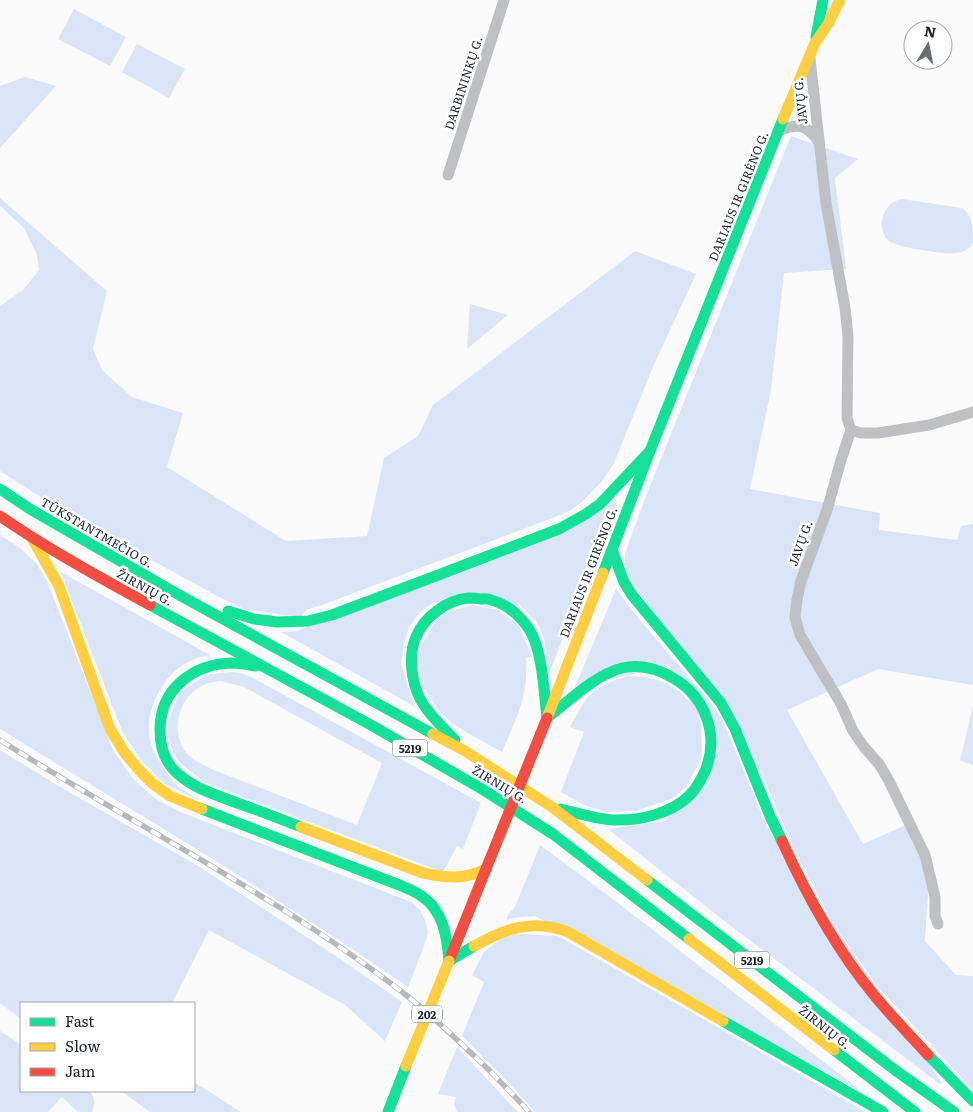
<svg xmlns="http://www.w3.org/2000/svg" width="973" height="1112" font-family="Literata,serif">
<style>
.green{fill:#dae5f8;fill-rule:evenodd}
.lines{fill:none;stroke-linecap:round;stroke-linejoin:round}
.street{stroke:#bfc0c4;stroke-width:11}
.fast{stroke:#16e098;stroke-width:11}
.slow{stroke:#ffcf43;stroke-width:11}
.jam{stroke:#f24e42;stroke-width:11}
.rail-casing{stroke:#b6b8ba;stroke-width:5.5}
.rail{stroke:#fff;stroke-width:4;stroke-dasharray:11;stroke-linecap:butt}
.slow-bridge{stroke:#ffcf43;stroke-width:11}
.jam-bridge{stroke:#f24e42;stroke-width:11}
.labels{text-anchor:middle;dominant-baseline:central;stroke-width:5;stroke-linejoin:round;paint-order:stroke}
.shield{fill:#fff;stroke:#5e636a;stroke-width:1}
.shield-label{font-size:11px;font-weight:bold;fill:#19202a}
.street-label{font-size:12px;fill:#19202a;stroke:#fff}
</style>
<rect width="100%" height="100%" fill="#fbfbfb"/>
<g class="green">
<path d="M74 9 126 37 110 66 58 39Z"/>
<path d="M137 44 185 69 169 98 122 72Z"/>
<path d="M25 77 56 86 0 148V86Z"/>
<path d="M791 136 858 159 835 178 846 269 784 273 771 390 750 489 880 513 879 530 957 540 961 526 973 524V685L878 669 787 710 863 844 908 824 929 878 925 941 956 975 973 976V1090L877 986 831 920 796 853 762 774 643 598 625 569V554L644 501Z"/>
<path d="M0 198 107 291 93 349 102 370 132 397 183 413 167 467 286 541 367 536 384 458 418 436 433 405 635 251 696 274 652 369 614 463 603 480 582 502 571 510 555 517 325 604 306 610 301 617 246 610 221 598 64 512 0 471V306L23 290 39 270 37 255 24 228 0 206Z"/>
<path d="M902 199 962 208C973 215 973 229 973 243 969 249 964 252 957 253 946 255 896 247 889 241 874 227 884 202 902 199Z"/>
<path d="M470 304 508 315 467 349Z"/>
<path d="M615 500 617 502 549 673 544 638 536 621 520 605 434 602 420 612 409 627 404 645 401 663 414 706 281 632 297 631Z"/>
<path d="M0 535 20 548 36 563 47 581 114 752 134 780 156 799 178 811 411 902 420 910 425 920 428 932 424 946 408 987 342 942 224 866 0 729Z"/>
<path d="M61 572 210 655C197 657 185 662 175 671 155 689 142 724 153 749 155 754 158 758 161 763 164 768 167 774 171 779 178 788 190 794 199 800L165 784 143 762 123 733 117 718Z"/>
<path d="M616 589 644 625 708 699 722 719 768 829 942 1083 940 1084 727 923 608 829 665 821 719 751 669 666 575 687Z"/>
<path d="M472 605 498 610 519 626 532 657 526 658C529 695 516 719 502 752L464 731 452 723 441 713 421 685 418 651 437 619 448 612Z"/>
<path d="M230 672 241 673 253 678 481 803 463 849 457 846 443 872 206 783 179 762 172 750 168 736V721L180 692 206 675ZM221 681 244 687 382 763 357 825 216 771C204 765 188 759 182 746 171 724 182 693 206 684 211 682 216 682 221 681Z"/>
<path d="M628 676 646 677 664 682 680 692 694 707 701 723 702 757 686 787 673 798 636 811 606 812 584 805 561 792 584 732 570 727C578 712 586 694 602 686 609 681 620 679 628 676Z"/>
<path d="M973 705V765L960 761Z"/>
<path d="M0 750 57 785 198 866 339 958 402 1002 385 1041 345 1005 209 930 172 1003H21V1019L0 1003Z"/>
<path d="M540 845 605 893 864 1093 535 916 511 918 506 921 508 915 515 907Z"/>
<path d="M516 934 558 936 866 1112H535L512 1086 462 1036 484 982 472 975 484 952 501 939Z"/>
<path d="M0 1031 21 1045V1091H88C96 1096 95 1104 92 1112H78L62 1097 48 1112H0Z"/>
<path d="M457 1047 518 1112H457L454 1104 456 1097 438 1094Z"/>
<path d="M194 1082 241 1112H150L121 1091H194Z"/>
</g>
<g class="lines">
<g class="street">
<path d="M810 59 826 203 845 308 848 336 847 418 851 430 841 460 827 510 801 581 797 600 795 617 800 635 841 704 853 731 864 747 879 764 889 781 925 855 935 897V916L938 924"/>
<path d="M778 131C799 123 806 124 819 142"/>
<path d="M448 175 504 0"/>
<path d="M851 430 861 433H878L929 425 973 412"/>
</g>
<g class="fast">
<path d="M816 37 823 0"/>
<path d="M0 489 30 509 181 596 433 734"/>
<path d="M612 550 624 582 632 595 721 703 735 729 770 816 782 841"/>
<path d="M603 573 650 451 783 119"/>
<path d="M150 605 371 725 482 789 553 834 689 939"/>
<path d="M228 611 254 619 277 622 308 621 332 615 412 585 559 529 586 514 600 504 650 451"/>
<path d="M255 666C248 665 240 663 232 663 193 664 160 689 160 730 160 744 163 758 173 769 190 788 217 795 240 804 260 811 281 819 301 827"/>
<path d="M547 718C569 701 595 675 622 668 640 664 658 669 673 678 705 696 719 734 706 769 702 778 697 788 690 795 671 814 639 821 613 820 595 819 578 813 561 809"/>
<path d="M455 740C441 725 422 709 416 689 411 674 409 652 416 637 424 617 447 600 468 598 472 598 476 598 480 599 483 599 488 598 491 600 507 604 520 616 529 629 543 651 544 693 547 718"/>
<path d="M202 809 402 886C408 889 414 891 420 895 443 909 447 936 449 961L474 946"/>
<path d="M647 880 895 1070 954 1112"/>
<path d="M723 1021 883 1112"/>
<path d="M834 1050 915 1112"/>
<path d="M928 1055 973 1101"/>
<path d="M388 1112 406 1066"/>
</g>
<g class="slow">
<path d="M783 119 815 43 828 24 840 0"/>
<path d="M32 538 59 586 110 729 124 752 139 770 152 783 170 796 202 809"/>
<path d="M547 718 603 573"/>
<path d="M433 734 465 751 552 807 647 880"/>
<path d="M301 827 423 873C447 878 464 880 486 869"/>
<path d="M689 939 834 1050"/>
<path d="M474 946C505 929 533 918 568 932L723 1021"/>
</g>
<g class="jam">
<path d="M0 516C48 549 99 577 150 605"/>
<path d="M782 841C807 896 836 949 874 995 891 1016 910 1035 928 1055"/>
<path d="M449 961 486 869"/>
</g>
<defs>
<path id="rail" d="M0 740C135 826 280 897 406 995 436 1019 463 1045 490 1071 503 1085 517 1098 529 1112"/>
</defs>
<use href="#rail" class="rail-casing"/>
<use href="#rail" class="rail"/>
<path class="slow-bridge" d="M406 1066 449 961"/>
<path class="jam-bridge" d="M486 869 547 718"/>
</g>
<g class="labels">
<g class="shield">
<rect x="392.5" y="739.5" width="35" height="17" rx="4"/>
<rect x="734.5" y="951.5" width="35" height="17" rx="4"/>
<rect x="412" y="1005.5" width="30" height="17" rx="4"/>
</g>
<g class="shield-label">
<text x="410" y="748">5219</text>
<text x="752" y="960">5219</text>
<text x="427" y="1014">202</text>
</g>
<g class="street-label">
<text transform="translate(463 83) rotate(-72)">DARBININKŲ G.</text>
<text transform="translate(800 101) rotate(-96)">JAVŲ G.</text>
<text transform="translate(738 196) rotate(-68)">DARIAUS IR GIRĖNO G.</text>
<text transform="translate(97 532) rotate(30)">TŪKSTANTMEČIO G.</text>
<text transform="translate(800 543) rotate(-70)">JAVŲ G.</text>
<text transform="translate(588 572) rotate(-69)">DARIAUS IR GIRĖNO G.</text>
<text transform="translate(145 587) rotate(29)">ŽIRNIŲ G.</text>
<text transform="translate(500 784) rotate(31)">ŽIRNIŲ G.</text>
<text transform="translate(825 1027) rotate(38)">ŽIRNIŲ G.</text>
</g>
</g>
<rect x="20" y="1002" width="175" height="90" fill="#ffffff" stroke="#a3a6aa"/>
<rect x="30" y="1018" width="25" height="8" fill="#16e098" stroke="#a3a6aa"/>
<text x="65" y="1027" font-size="15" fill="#19202a">Fast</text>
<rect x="30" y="1043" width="25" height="8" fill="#ffcf43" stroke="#a3a6aa"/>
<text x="65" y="1052" font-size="15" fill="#19202a">Slow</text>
<rect x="30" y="1068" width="25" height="8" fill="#f24e42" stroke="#a3a6aa"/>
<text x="65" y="1077" font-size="15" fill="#19202a">Jam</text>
<g transform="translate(928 45) rotate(10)"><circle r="24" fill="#ffffff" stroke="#a3a6aa"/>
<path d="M0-4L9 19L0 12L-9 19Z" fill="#686d73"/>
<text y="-8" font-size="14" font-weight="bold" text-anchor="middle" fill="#19202a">N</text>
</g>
</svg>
